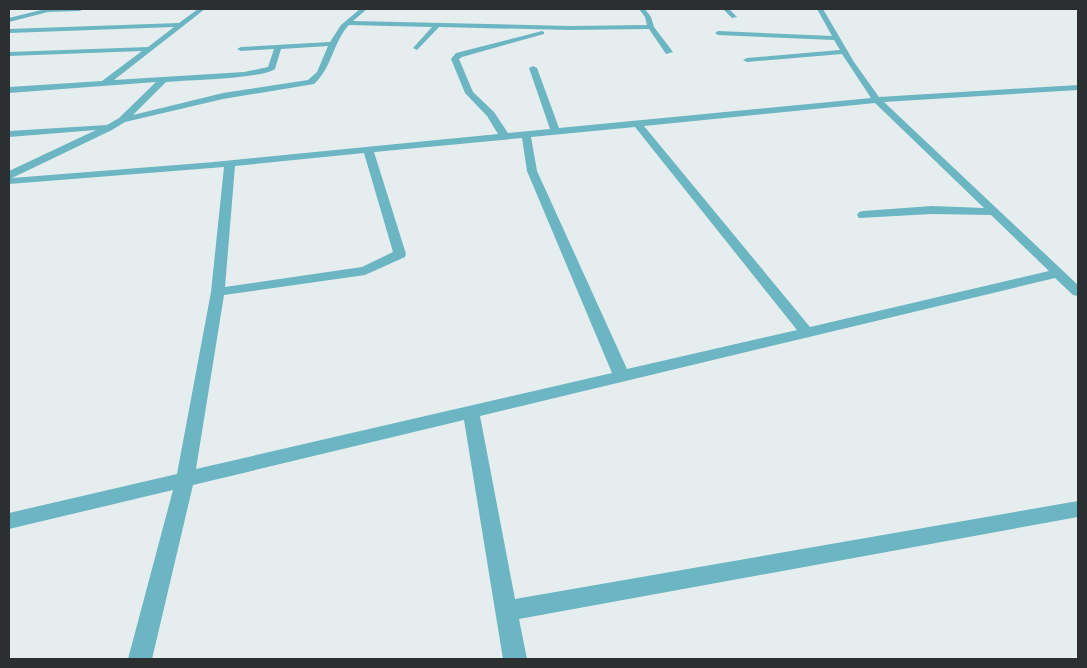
<svg xmlns="http://www.w3.org/2000/svg" width="1087" height="668" font-family="'Noto Sans',sans-serif">
<style>
.lines{fill:none;stroke-linecap:round;stroke-linejoin:round}
.minor{fill:#6bb6c2;fill-rule:evenodd}
</style>
<rect width="100%" height="100%" fill="#e6edee"/>
<g class="lines">
<g class="minor">
<path d="M45 9H83L80 11 48 12 9 22V18Z"/>
<path d="M198 9H205L114 80 244 72 268 67 274 49 241 51 237 49 241 47 330 42 341 25 360 9H367L353 21 570 26 647 25 645 17 639 9H645L651 17 654 27 673 52 666 54 649 29 570 30 439 27 417 50 413 48 432 27 349 25C333 42 332 68 314 84L223 99 125 122 112 130 12 178 214 162 498 134 487 116 465 93 451 59 456 53 542 31 544 32V34L462 57 459 59 473 92 494 112 508 133 550 129 529 68 533 66 537 68 559 128 871 98 842 54 747 62 743 60 747 58 840 50 834 40 718 35 715 33 718 31 832 36 817 9H823L854 62 879 97 1078 85V90L884 102 1078 285V296L1073 295 1055 278 480 416 515 599 1078 501V517L519 619 527 659H503L464 420 193 485 152 659H128L173 490 9 529V513L177 474 211 292 224 167 9 184V171L96 130 9 137V131L107 125 119 118 156 82 9 93V87L102 81 142 51 9 56V52L148 47 174 27 9 33V29L179 23ZM328 46 317 72 308 80 223 93 133 115 166 82C187 80 261 79 275 69L281 49ZM875 103 984 208 932 206 863 211 859 212 857 215 859 218 932 214 991 215 1049 271 810 327 644 126ZM635 127 797 330 627 369 537 171 531 137ZM522 138 527 171 612 373 196 469 224 295 365 275 405 257 406 254 374 152ZM364 153 393 252 362 267 225 287 235 166Z"/>
<path d="M723 9H729L737 17 732 18Z"/>
</g>
</g>
<rect width="1087" height="668" fill="none" stroke="#2c2f2f" stroke-width="20"/>
</svg>
